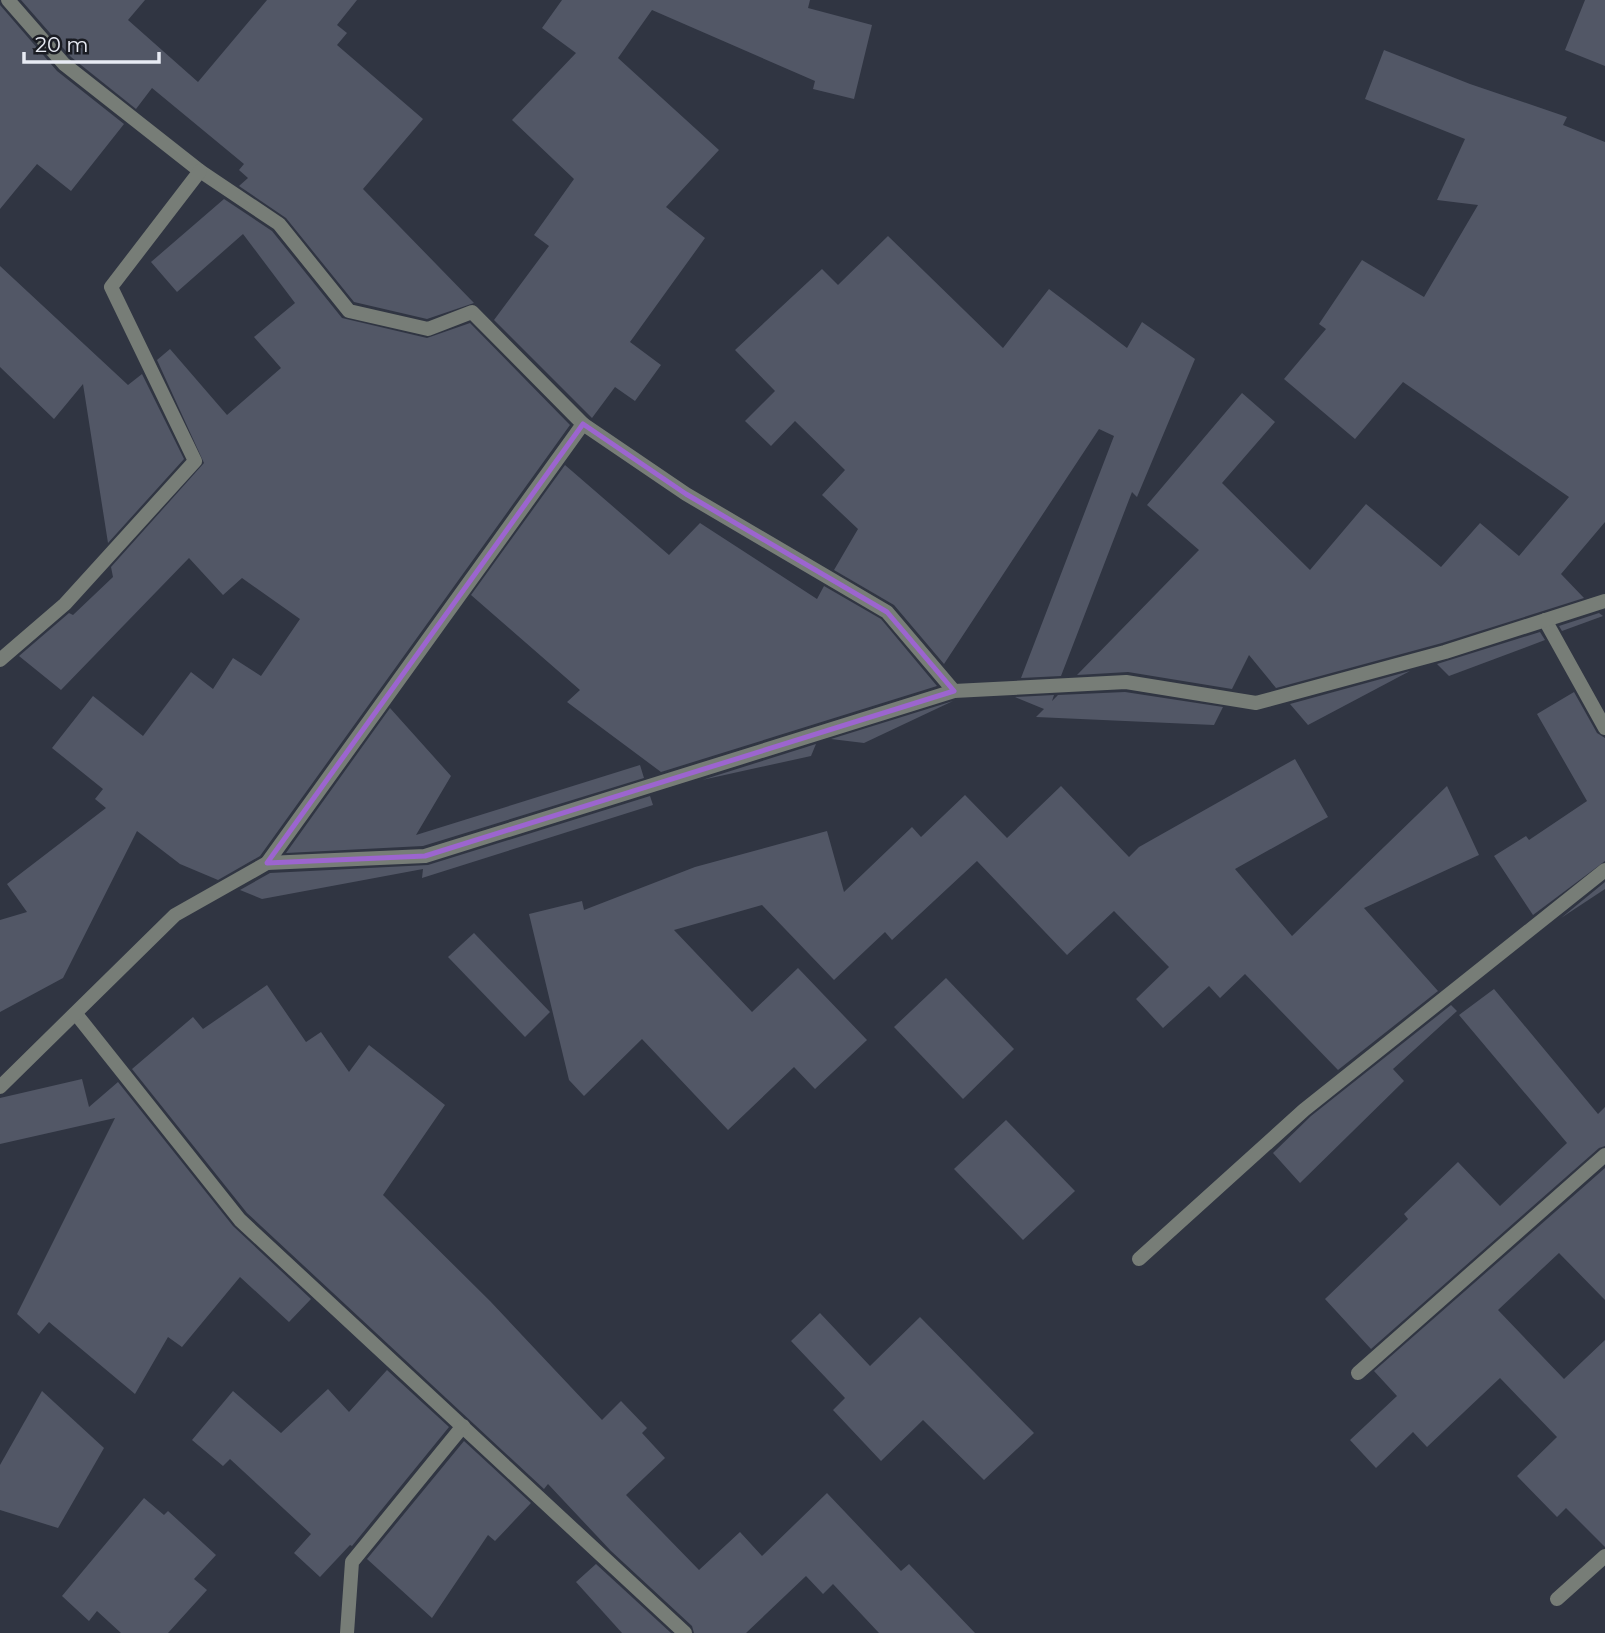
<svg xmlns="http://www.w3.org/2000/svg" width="1605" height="1633" font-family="Montserrat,sans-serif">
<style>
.building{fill:#525766}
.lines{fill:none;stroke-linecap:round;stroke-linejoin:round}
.minor{stroke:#777d77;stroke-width:14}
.marked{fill:none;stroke:#9c65cf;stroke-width:5;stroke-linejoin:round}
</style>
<rect width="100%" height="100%" fill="#303542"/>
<g class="building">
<path d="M21 0H145L128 20 198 82 267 0H357L337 25 347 33 337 45 423 119 363 189 474 303 427 319 354 302 286 218 239 186 248 178 239 170 244 164 152 88 136 109 71 57Z"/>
<path d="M562 0H810L808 8 872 25 854 99 813 89 815 81 652 10 618 58 719 150 666 207 705 238 630 342 661 365 635 401 615 387 592 418 494 320 549 246 534 235 574 179 512 120 576 53 542 28Z"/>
<path d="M1585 0H1605V66L1565 50Z"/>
<path d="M0 5 57 71 124 124 71 191 37 164 0 209Z"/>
<path d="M1384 50 1470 84 1567 117 1563 125 1605 142V522L1561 574 1584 598 1442 643 1276 688 1249 655 1232 689 1128 672 1077 675 1199 550 1147 505 1242 393 1275 422 1222 483 1310 570 1366 504 1441 567 1480 523 1519 556 1569 497 1403 382 1355 439 1284 379 1326 329 1319 324 1362 260 1424 297 1478 205 1437 200 1465 139 1365 99Z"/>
<path d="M224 199 272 231 342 318 427 338 470 323 570 425 260 856 218 880 180 864 137 831 63 978 0 1012V920L27 912 7 884 106 808 95 799 103 789 52 748 93 696 143 736 191 672 213 689 233 658 261 676 300 619 242 578 223 595 189 558 61 690 19 656 69 613 73 615 113 577 111 567 204 463 157 360 170 349 227 415 281 368 254 337 295 303 243 234 177 292 151 262Z"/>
<path d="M888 236 1003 348 1049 289 1127 348 1142 322 1195 359 1137 497 1132 492 1061 676 1021 678 1114 436 1099 429 944 664 894 605 834 570 858 529 822 495 845 470 795 421 771 446 745 421 775 391 735 350 822 269 838 285Z"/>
<path d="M0 266 128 385 142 374 184 459 108 543 83 384 54 419 0 367Z"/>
<path d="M565 465 669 555 700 523 817 599 824 586 881 619 937 686 661 772 567 702 580 690 471 595Z"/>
<path d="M1599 613 1603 616 1562 631 1559 626Z"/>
<path d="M1540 632 1545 640 1449 676 1437 664Z"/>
<path d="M1410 671 1308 725 1290 704Z"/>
<path d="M1125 692 1223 707 1214 725 1036 717 1044 709 1015 697 1054 695 1052 701 1058 695Z"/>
<path d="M1574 692 1597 733 1605 738V861L1533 915 1494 856 1526 836 1529 840 1587 801 1537 714Z"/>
<path d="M953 701 864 743 831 739Z"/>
<path d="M390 708 451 776 416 835 640 765 644 778 423 846 286 853Z"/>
<path d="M816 744 811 756 702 780Z"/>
<path d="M1295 759 1328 817 1235 869 1292 936 1447 786 1479 855 1364 908 1438 991 1338 1070 1245 974 1220 998 1209 986 1163 1028 1136 999 1169 967 1114 911 1067 955 977 861 892 940 885 932 834 980 762 905 674 930 752 1012 798 968 867 1040 815 1089 794 1067 728 1130 642 1039 584 1096 569 1080 529 914 582 901 584 910 695 867 827 831 844 892 912 827 921 837 965 795 1007 838 1061 786 1129 857 1139 847Z"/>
<path d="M650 796 653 805 422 878 423 869 262 899 240 890 270 873 428 865Z"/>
<path d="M1605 882V889L1561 918Z"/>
<path d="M474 933 550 1012 525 1037 448 957Z"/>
<path d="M946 978 1014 1049 963 1099 894 1027Z"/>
<path d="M267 985 306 1042 321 1032 349 1072 369 1045 445 1105 383 1195 490 1301 602 1420 621 1401 647 1428 642 1433 665 1458 626 1495 699 1570 740 1532 762 1556 827 1493 901 1571 909 1564 975 1633H879L833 1584 823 1594 806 1576 746 1633H694L692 1626 611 1551 548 1484 544 1489 247 1213 132 1069 193 1017 203 1029Z"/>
<path d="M1494 989 1598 1114 1605 1107V1146L1599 1148 1371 1349 1325 1299 1408 1219 1404 1214 1458 1162 1500 1206 1567 1143 1459 1015Z"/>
<path d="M1451 1005 1457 1011 1393 1069 1404 1081 1300 1183 1273 1153 1311 1116Z"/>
<path d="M82 1079 89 1107 118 1082 233 1226 311 1299 289 1322 240 1277 182 1347 168 1337 135 1394 49 1322 39 1334 17 1314 115 1118 0 1144V1098Z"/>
<path d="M1006 1120 1075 1191 1023 1240 954 1169Z"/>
<path d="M1605 1168V1300L1559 1253 1498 1310 1564 1379 1605 1340V1547L1566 1508 1557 1517 1517 1476 1557 1437 1500 1378 1427 1447 1413 1432 1376 1468 1350 1440 1397 1396 1374 1371Z"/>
<path d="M820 1313 870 1366 920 1317 1034 1433 984 1480 923 1420 881 1461 833 1410 845 1398 791 1341Z"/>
<path d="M387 1370 449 1427 352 1546 350 1545 320 1577 294 1553 311 1534 230 1459 223 1466 192 1440 233 1391 281 1433 328 1389 349 1412Z"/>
<path d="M42 1391 104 1448 58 1528 0 1510V1465Z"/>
<path d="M464 1441 531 1503 495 1541 488 1535 432 1618 367 1559Z"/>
<path d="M144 1498 164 1515 168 1511 216 1555 194 1579 207 1590 168 1633H121L97 1611 89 1621 62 1596Z"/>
<path d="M596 1564 671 1633H622L576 1582Z"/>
</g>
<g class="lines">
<g class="minor">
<path d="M8 0 64 64 200 171 279 224 349 311 428 329 472 312 583 424 686 494 887 612 954 691"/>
<path d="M1545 620 1605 728"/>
<path d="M0 660 65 604 195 461 111 287 200 171"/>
<path d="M267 863 583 424"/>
<path d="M76 1014 240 1220 685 1633"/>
<path d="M0 1087 175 915 267 863 425 856 954 691 1126 682 1256 703 1445 652 1605 601"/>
<path d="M1139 1259 1304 1110 1605 870"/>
<path d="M1358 1373 1605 1155"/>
<path d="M1557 1599 1605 1556"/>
<path d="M347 1633 352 1562 463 1426"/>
</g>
</g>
<path class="marked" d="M583 424 686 494 887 612 954 691 425 856 267 863Z"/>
<path d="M24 52v10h135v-10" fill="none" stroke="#e8ebf4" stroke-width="3.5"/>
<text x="35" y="52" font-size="21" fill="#e8ebf4" stroke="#1a1c23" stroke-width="5" paint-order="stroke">20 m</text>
</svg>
